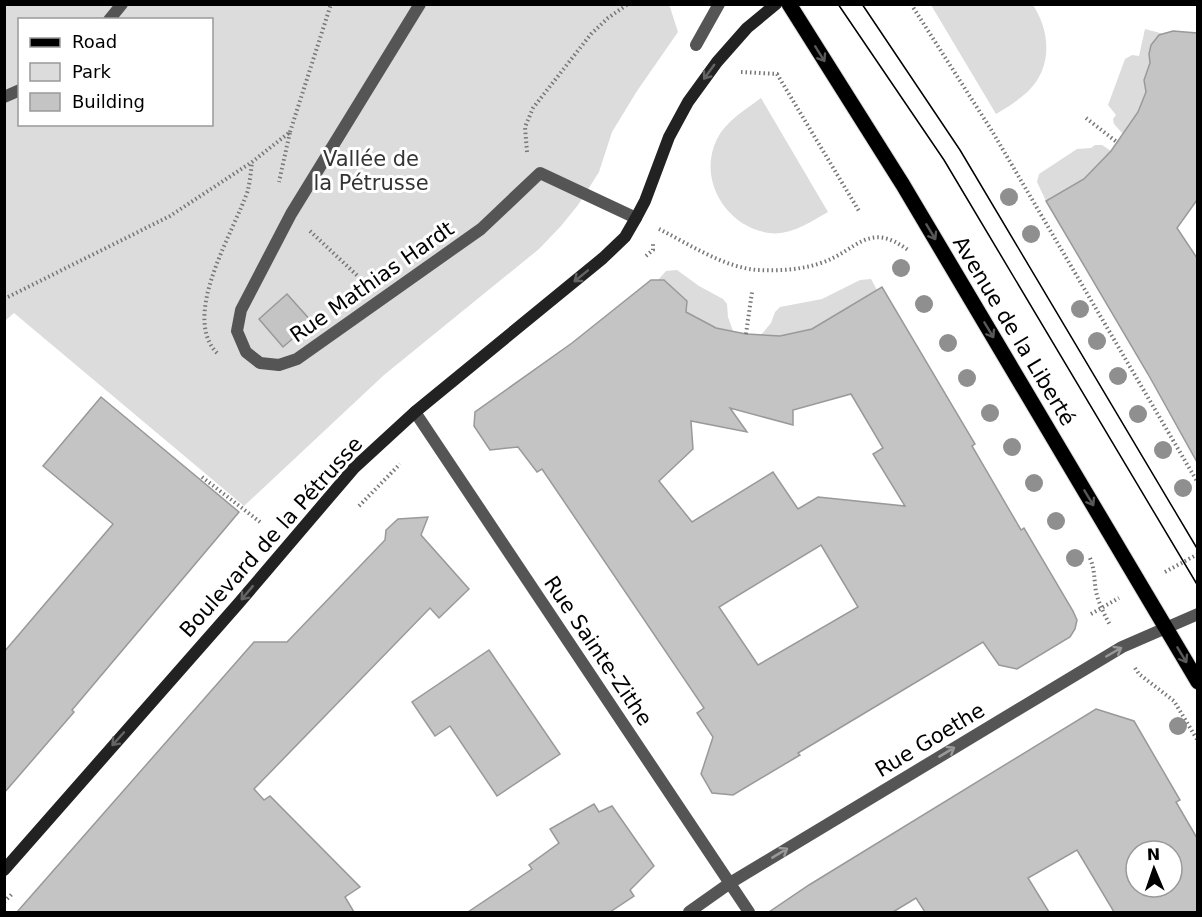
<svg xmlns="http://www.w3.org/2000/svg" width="1202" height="917" font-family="'DejaVu Sans',sans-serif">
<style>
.green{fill:#dcdcdc;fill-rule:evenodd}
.building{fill:#c4c4c4;stroke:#999;stroke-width:1.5;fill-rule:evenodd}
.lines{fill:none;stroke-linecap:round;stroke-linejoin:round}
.primary-casing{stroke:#dbdbdb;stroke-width:17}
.path{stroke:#777;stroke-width:4;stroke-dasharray:1.5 3;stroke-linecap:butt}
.service{stroke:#555;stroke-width:12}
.pedestrian{stroke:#555;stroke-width:12}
.minor{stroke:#555;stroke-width:12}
.secondary{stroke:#222;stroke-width:12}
.primary{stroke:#000;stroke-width:15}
.tram{stroke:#000;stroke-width:1.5}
.tree{fill:#8f8f8f}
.oneway{stroke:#595959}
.oneway2{stroke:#646464}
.oneway3{stroke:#999}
.labels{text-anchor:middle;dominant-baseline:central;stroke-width:6;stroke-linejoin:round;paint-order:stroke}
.park-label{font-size:21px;fill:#333;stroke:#fff}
.street-label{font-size:21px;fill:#000;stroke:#fff}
</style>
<rect width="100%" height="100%" fill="#fff"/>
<g class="green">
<path d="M669 4 678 32 637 91 612 132 599 172 578 205 561 226 539 249 384 375 244 506 14 313 5 321 4 5ZM20 20H212V124H20Z"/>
<path d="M931 5H1033C1053 36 1052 75 1020 98 1013 104 1004 109 996 114Z"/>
<path d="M1145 29 1164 34C1147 44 1153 50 1149 65 1148 70 1145 74 1144 79 1143 83 1146 88 1146 93 1144 108 1132 122 1124 135L1114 124 1113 119 1116 115 1108 105 1125 59 1132 55 1139 56Z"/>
<path d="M761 98 828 212C810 222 791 236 769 233 726 227 697 179 717 139 726 121 745 110 761 98Z"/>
<path d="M1095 145H1102L1111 151 1084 179 1046 201 1037 182 1039 174 1077 149 1091 148Z"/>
<path d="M677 270 699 286 723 299 727 304 728 317 733 331 716 328 686 312 687 301 665 280H658L666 271Z"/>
<path d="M871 279 877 290 812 329 780 336 761 335 771 323 775 312 780 307 822 299 860 280Z"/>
</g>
<g class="building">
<path d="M1173 31 1197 33V200L1177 228 1197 258V462L1148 374 1046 201 1084 179 1111 151 1138 112 1146 92 1144 80 1150 63 1149 54 1151 45 1159 35Z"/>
<path d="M651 280H664L687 301 686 312 716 328 746 334 780 336 812 329 882 287 975 444 972 446 1021 530 1024 528 1073 611 1077 620 1075 629 1070 637 1017 669 999 665 983 642 798 753 800 755 733 795 712 793 701 774 713 737 697 713 704 708 542 469 537 472 518 447 490 450 474 426 475 412 572 343ZM851 394 883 448 873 454 905 506 818 497 798 509 773 472 692 522 659 481 693 449 691 421 747 432 730 408 793 425V410ZM821 545 858 607 758 665 719 607Z"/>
<path d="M287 294 312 322 283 347 259 319Z"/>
<path d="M101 397 239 512 72 710 74 712 4 793V652L113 524 43 466Z"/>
<path d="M428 517 421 535 469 589 439 618 430 608 254 789 264 800 270 796 360 887 345 897 354 912H17L254 642H287L385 540 386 530 398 519Z"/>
<path d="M489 650 560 754 497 796 450 726 435 736 412 702Z"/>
<path d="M1096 709 1134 721 1180 800 1176 802 1197 838V912H1114L1077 850 1028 878 1049 912H925L916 898 893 912H769L809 885ZM1136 851H1172V887H1136Z"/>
<path d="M594 804 599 812 612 806 654 866 630 890 634 896 610 912H468L532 869 529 865 559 843 550 829Z"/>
</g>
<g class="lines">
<defs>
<path id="primary" d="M789 4 903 185 1198 682"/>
</defs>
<use href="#primary" class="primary-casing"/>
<g class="path">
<path d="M911 4 992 131 1198 483"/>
<path d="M741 72 777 74 859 211"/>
<path d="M1086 118 1118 143"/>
<path d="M290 132 331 4"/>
<path d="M527 152 525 127 533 108 591 34 608 18 628 4"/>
<path d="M659 229C689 244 723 267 757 270 779 271 800 270 821 263 857 251 868 220 908 250"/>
<path d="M310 231 363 281"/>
<path d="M646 256 653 250V243"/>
<path d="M4 299 170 216 252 162 290 132 279 182"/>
<path d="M746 334 752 292"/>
<path d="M217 353C180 315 235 230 248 190 250 181 251 171 252 162"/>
<path d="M202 477 260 522"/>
<path d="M359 506 400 464"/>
<path d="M1090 558C1095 570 1094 580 1096 592 1099 604 1104 614 1110 625"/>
<path d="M1165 572 1198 554"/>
<path d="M1091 614 1119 598"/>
<path d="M1135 668 1139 674 1174 701 1198 741"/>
<path d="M4 902 12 894"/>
</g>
<g class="service">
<path d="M420 4 291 214 241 310 237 331 246 352 260 363 279 365 297 359 481 229 540 173 636 218"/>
<path d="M109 20 122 4"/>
<path d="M4 97 20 90"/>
</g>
<path class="pedestrian" d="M696 45 719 4"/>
<g class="minor">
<path d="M415 412 749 912"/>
<path d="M689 912 730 883 1122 647 1198 614"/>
</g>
<path class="secondary" d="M4 870 238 604 354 468 415 412 603 258 625 237 636 218 645 201 669 137 688 102 717 62 747 28 776 4"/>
<use href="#primary" class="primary"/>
<g class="tram">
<path d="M838 4 944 160 1198 586"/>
<path d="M862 4 960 150 1198 550"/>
</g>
</g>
<g class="tree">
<circle cx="1009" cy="197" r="9"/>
<circle cx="1031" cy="234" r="9"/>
<circle cx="901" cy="268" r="9"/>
<circle cx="924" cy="304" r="9"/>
<circle cx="1080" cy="309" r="9"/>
<circle cx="1097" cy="341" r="9"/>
<circle cx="948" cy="343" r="9"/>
<circle cx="1118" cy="376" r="9"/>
<circle cx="967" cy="378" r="9"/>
<circle cx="990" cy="413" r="9"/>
<circle cx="1138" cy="414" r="9"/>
<circle cx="1012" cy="447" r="9"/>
<circle cx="1163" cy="450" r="9"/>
<circle cx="1034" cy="483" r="9"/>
<circle cx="1183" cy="488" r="9"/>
<circle cx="1056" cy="521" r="9"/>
<circle cx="1075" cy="558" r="9"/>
<circle cx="1178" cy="726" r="9"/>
</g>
<defs><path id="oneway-shaft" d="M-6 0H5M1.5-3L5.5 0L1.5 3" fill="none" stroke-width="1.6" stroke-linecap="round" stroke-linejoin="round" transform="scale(1.5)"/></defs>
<g class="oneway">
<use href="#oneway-shaft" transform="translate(820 54) rotate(58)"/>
<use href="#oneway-shaft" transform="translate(931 232) rotate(59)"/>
<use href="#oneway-shaft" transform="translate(989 330) rotate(59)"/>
<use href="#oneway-shaft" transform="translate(1089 498) rotate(59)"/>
<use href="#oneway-shaft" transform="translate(1182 655) rotate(59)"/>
</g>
<g class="oneway2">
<use href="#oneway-shaft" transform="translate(709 72) rotate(126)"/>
<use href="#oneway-shaft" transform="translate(581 276) rotate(141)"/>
<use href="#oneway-shaft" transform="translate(247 593) rotate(130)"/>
<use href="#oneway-shaft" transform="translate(118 739) rotate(132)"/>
</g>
<g class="oneway3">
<use href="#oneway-shaft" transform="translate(1114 652) rotate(-30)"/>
<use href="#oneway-shaft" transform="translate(947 752) rotate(-31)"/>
<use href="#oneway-shaft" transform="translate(780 853) rotate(-31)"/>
</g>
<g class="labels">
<g class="park-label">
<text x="371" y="159">Vallée de<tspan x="371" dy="24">la Pétrusse</tspan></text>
</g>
<g class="street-label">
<text transform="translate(372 282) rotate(-35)">Rue Mathias Hardt</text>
<text transform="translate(1014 331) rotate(59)">Avenue de la Liberté</text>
<text transform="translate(271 537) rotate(-48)">Boulevard de la Pétrusse</text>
<text transform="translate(598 651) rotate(56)">Rue Sainte-Zithe</text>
<text transform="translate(930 740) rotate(-31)">Rue Goethe</text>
</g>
</g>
<rect width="1202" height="917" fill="none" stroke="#000000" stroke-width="12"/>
<rect x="18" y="18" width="195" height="108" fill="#ffffff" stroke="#999999" stroke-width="1.5"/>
<rect x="30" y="38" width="30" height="9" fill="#000000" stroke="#999999" stroke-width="1.5"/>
<text x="72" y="48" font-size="18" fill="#000000">Road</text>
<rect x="30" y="63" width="30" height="18" fill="#dcdcdc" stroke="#999999" stroke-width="1.5"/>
<text x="72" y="78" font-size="18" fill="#000000">Park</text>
<rect x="30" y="93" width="30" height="18" fill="#c4c4c4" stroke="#999999" stroke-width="1.5"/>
<text x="72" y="108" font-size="18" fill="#000000">Building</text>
<g transform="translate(1154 869) rotate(358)"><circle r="28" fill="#ffffff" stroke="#999999" stroke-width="1.5"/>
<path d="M0-4.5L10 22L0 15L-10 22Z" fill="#000000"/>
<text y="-9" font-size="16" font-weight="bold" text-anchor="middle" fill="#000000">N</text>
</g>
</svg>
